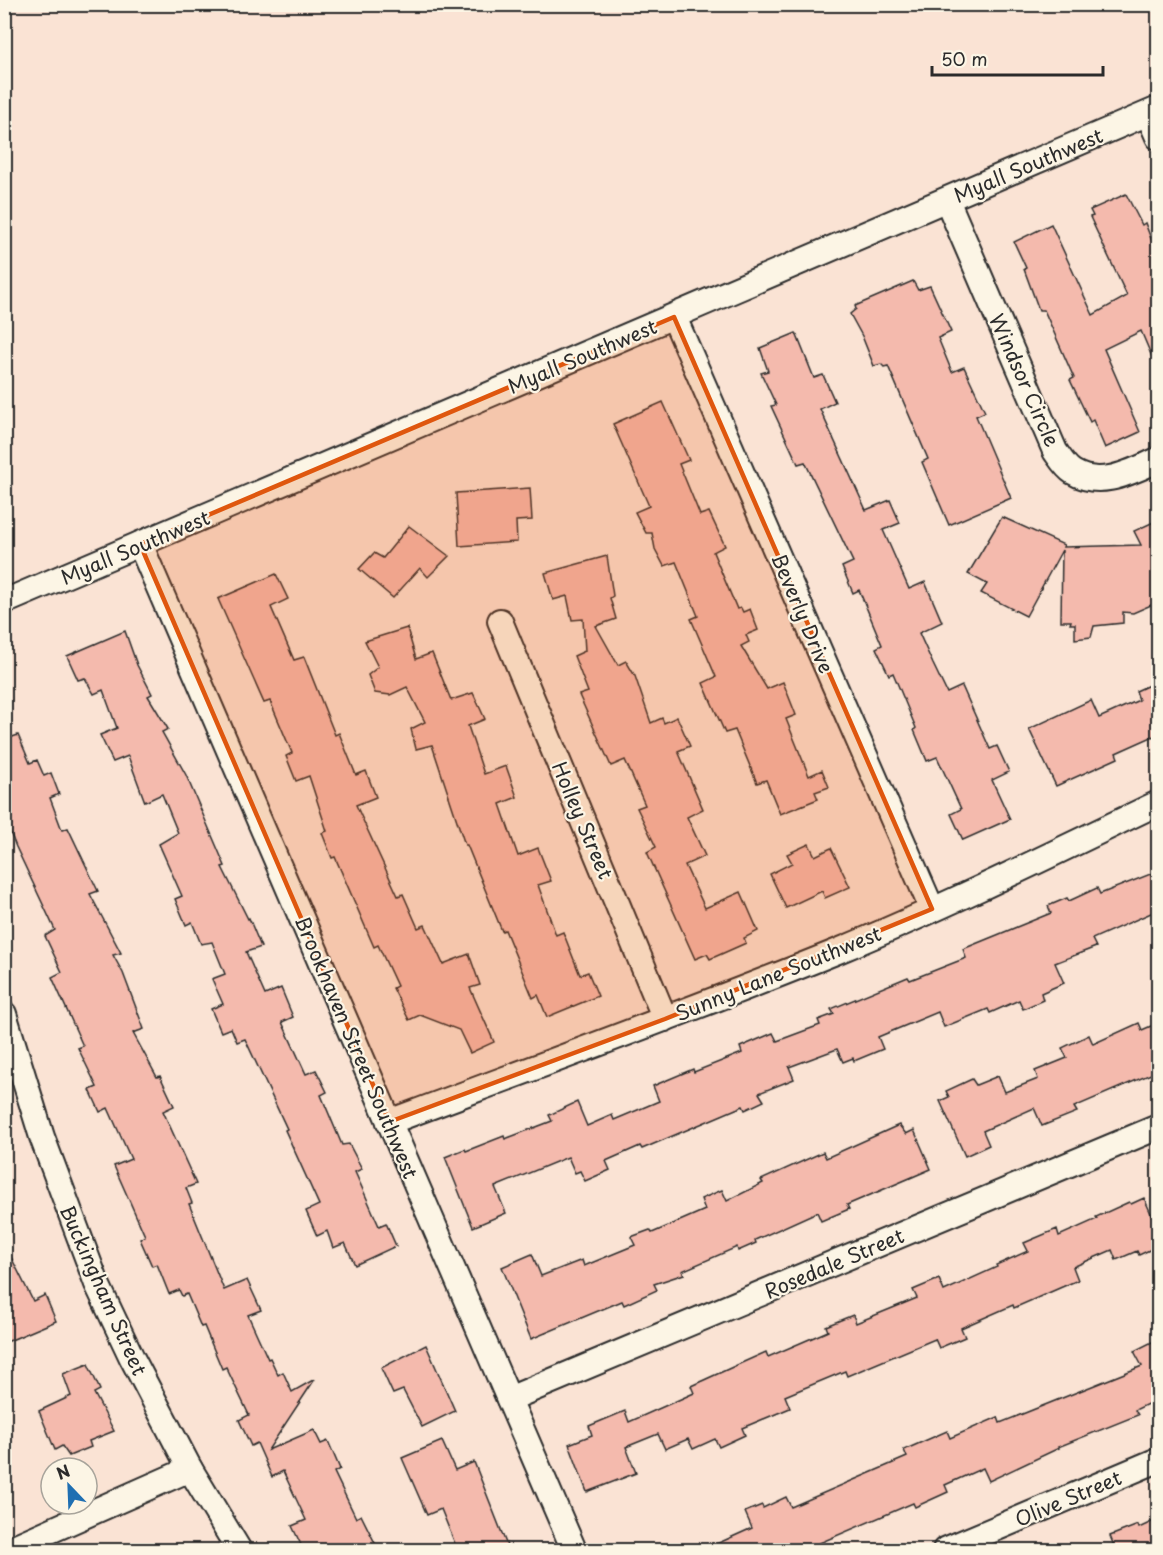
<svg xmlns="http://www.w3.org/2000/svg" width="1163" height="1555" font-family="'Playpen Sans',sans-serif">
<style>
.building{fill:#f4baad;stroke:#2b2b2b;stroke-width:1.5}
.lines{fill:none;stroke-linecap:round;stroke-linejoin:round}
.minor-casing{stroke:#2b2b2b;stroke-width:28}
.minor{stroke:#fcf5e5;stroke-width:24}
.marked{fill:#df570e;fill-opacity:0.2;stroke:#df570e;stroke-width:4.5;stroke-linejoin:round}
.labels{text-anchor:middle;dominant-baseline:central;stroke-width:4.5;stroke-linejoin:round;paint-order:stroke}
.street-label{font-size:20px;fill:#2b2b2b;stroke:#fcf5e5}
</style>
<rect width="100%" height="100%" fill="#fae3d4"/>
<filter id="ink" filterUnits="userSpaceOnUse"><feTurbulence type="fractalNoise" baseFrequency=".0167" numOctaves="2"/><feDisplacementMap in="SourceGraphic" scale="12" xChannelSelector="R" yChannelSelector="G"/><feConvolveMatrix kernelMatrix="1 2 1 2 8 2 1 2 1" color-interpolation-filters="sRGB"/></filter>
<g filter="url(#ink)">
<g class="building">
<path d="M1126 194 1142 225 1145 223 1158 257V371L1141 331 1104 349 1140 432 1105 448 1093 420 1090 422 1070 380 1074 378 1044 310H1039L1024 269 1026 268 1014 242 1051 224 1093 315 1127 296 1090 217 1093 216 1090 210Z"/>
<path d="M913 281 918 290 930 286 951 332 938 338 952 372 964 367 985 412 976 416 1011 498 949 525 922 462 928 459 888 366 884 367 881 364 874 366 862 336 850 314 856 309 855 306Z"/>
<path d="M796 333 814 378 823 375 835 402 820 409 866 510 890 500 900 523 883 530 909 589 925 582 942 622 919 633 933 664 947 693 962 686 990 749 997 746 1009 772 992 780 1010 819 963 840 951 814 961 809 937 757 927 761 914 730 916 728 893 673 889 675 876 648 882 645 859 590 853 593 842 567 853 562 805 462 798 464 771 406 776 405 761 373 768 371 760 348Z"/>
<path d="M663 402 689 460 679 464 700 515 709 512 725 546 713 552 737 609 741 608 743 612 750 609 758 630 746 635 749 642 741 646 767 689 783 682 796 715 786 719 809 776 822 770 829 787 815 792 818 799 780 814 766 780 757 783 735 730 725 733 703 683 716 677 691 619 698 616 676 562 664 566 655 549 652 533H646L635 512 649 506 613 424Z"/>
<path d="M530 488 532 520 516 521 517 542 459 546 456 493Z"/>
<path d="M1002 517 1064 545 1063 547 1141 545 1134 531 1158 520V602L1133 613 1123 612V623L1094 626 1091 637 1075 639V624H1070L1071 621H1061L1062 550 1026 616 981 593 987 584 968 574Z"/>
<path d="M409 526 449 556 428 577 420 568 393 598 359 569 374 553 383 558Z"/>
<path d="M607 556 613 596 610 598 616 619 596 626 618 665 626 661 635 676 651 723 662 718 664 723 677 717 690 746 678 751 703 809 687 817 705 856 685 865 705 908 741 892 758 931 744 938 746 943 710 959 707 954 695 959 647 852 656 847 637 808 645 805 625 760 611 766 579 695 588 692 574 656 585 651 583 619 572 620 567 596 553 600 545 573Z"/>
<path d="M276 574 288 599 271 607 294 660 304 657 335 735 339 733 356 775 366 771 376 797 356 805 398 896 403 894 418 928 425 925 443 964 469 954 480 985 470 988 494 1042 470 1053 459 1030 420 1015 409 1020 393 988 397 986 378 945 374 947 335 857 332 858 322 833 327 831 309 776 296 781 286 756 292 753 270 701 264 703 218 599Z"/>
<path d="M407 628 416 659 432 653 451 700 473 693 485 719 468 726 484 774 506 766 517 797 500 804 518 856 538 848 551 881 538 885 556 935 563 932 580 975 588 972 598 996 547 1017 538 995 533 998 505 930 502 931 467 845H465L432 745 416 749 411 729 425 722 407 687 390 695 375 693 368 675 378 667 365 641Z"/>
<path d="M125 631 137 665 152 694 148 696 168 729 162 732 186 775 225 866 222 867 248 919 249 918 261 947 246 952 265 995 281 988 293 1017 282 1022 306 1074 316 1070 327 1092 321 1095 342 1145 349 1144 362 1169 355 1172 379 1226 386 1223 396 1246 355 1265 345 1243 333 1248 327 1231 317 1236 306 1211 319 1205 285 1130 287 1129 245 1039 237 1042 231 1028 221 1032 211 1009 223 1004 212 979 225 974 212 942 201 944 192 922 186 925 175 899 182 896 159 844 178 833 162 794 145 802 128 756 113 762 100 735 117 728 103 690 94 694 85 678 78 680 67 656Z"/>
<path d="M1158 681V741L1156 735 1116 753 1118 758 1056 786 1029 729 1091 700 1099 718 1139 700 1136 691Z"/>
<path d="M18 735 30 763 37 760 44 776 51 773 59 794 50 798 62 830 68 828 98 891 90 894 121 953 113 955 123 973 144 1029 133 1033 157 1077 160 1076 174 1106 163 1111 196 1184 186 1188 192 1203 189 1204 224 1290 247 1280 261 1310 248 1315 268 1359 270 1358 278 1375 283 1372 292 1392 315 1379 268 1450 314 1430 321 1444 328 1441 340 1469 334 1472 356 1518 361 1515 379 1551H304L292 1526 306 1520 283 1471 272 1477 257 1443 251 1446 239 1420 249 1415 226 1367 222 1369 204 1326 201 1327 187 1294 182 1296 179 1290 169 1294 157 1264 152 1266 140 1239 145 1236 114 1166 131 1159 108 1108 100 1112 90 1090 97 1087 78 1048 83 1046 52 977 62 972 45 936 55 930 16 847 4 817V740Z"/>
<path d="M809 844 815 856 831 848 850 887 825 898 822 891 786 908 770 874 792 863 787 854Z"/>
<path d="M1158 871V910L1092 939 1096 947 1055 963 1064 983 1041 993 1043 1000 1023 1009 1019 1000 990 1013 988 1009 944 1027 938 1012 878 1037 883 1049 854 1061 853 1058 843 1062 837 1049 789 1067 794 1079 759 1093 764 1101 745 1110 743 1106 642 1149 640 1146 606 1161 610 1170 585 1181 580 1171 575 1173 568 1157 495 1187 506 1213 473 1227 445 1157 465 1149 466 1151 504 1136 505 1139 552 1121 549 1115 577 1102 587 1126 612 1115 614 1120 659 1101 653 1086 693 1069 694 1072 742 1053 740 1047 773 1033 777 1041 820 1025 818 1020 834 1014 831 1009 908 977 910 980 966 958 963 949 1051 913 1048 906 1067 898 1069 901 1097 888 1100 894Z"/>
<path d="M1139 1023 1142 1030 1158 1023V1071L1074 1107 1077 1112 1042 1126 1034 1108 983 1131 989 1145 965 1156 940 1101 949 1097 946 1091 972 1079 976 1085 998 1076 1005 1092 1038 1079 1035 1071 1067 1058 1062 1048 1089 1035 1093 1044Z"/>
<path d="M899 1125 906 1134 914 1130 931 1169 847 1205 849 1209 821 1221 817 1212 755 1240 756 1243 738 1251 737 1247 682 1271 684 1274 654 1284 657 1290 624 1305 622 1301 531 1339 502 1267 532 1254 541 1276 582 1260 584 1266 635 1245 631 1237 650 1230 652 1233 705 1210 701 1199 722 1190 727 1201 763 1183 761 1180 823 1152 826 1158Z"/>
<path d="M1144 1198 1158 1229V1246L1139 1255 1137 1251 1116 1260 1112 1250 1073 1267 1078 1280 1014 1308 1013 1305 961 1328 965 1337 939 1348 935 1339 847 1376 845 1371 785 1396 790 1408 742 1428 745 1435 719 1447 715 1439 693 1449 688 1439 665 1449 658 1434 626 1447 636 1473 587 1492 569 1444 592 1435 589 1426 625 1411 629 1422 694 1393 691 1386 737 1365 766 1352 768 1357 828 1331 826 1326 853 1315 856 1323 917 1298 913 1290 939 1279 944 1291 997 1267 996 1265 1028 1251 1024 1243 1057 1229 1059 1236 1097 1219 1096 1217 1129 1202 1131 1204Z"/>
<path d="M4 1243 33 1301 45 1295 56 1321 4 1343Z"/>
<path d="M1158 1339V1400V1399L1135 1410 1138 1415 1058 1447 1059 1448 989 1481 983 1468 945 1485 948 1492 915 1507 913 1503 801 1551H701L752 1528 745 1512 762 1505 763 1508 786 1497 791 1507 907 1457 904 1450 947 1431 950 1438 998 1417 1000 1423 1142 1366 1134 1351Z"/>
<path d="M426 1345 455 1411 422 1427 403 1390 393 1394 381 1368Z"/>
<path d="M88 1364 100 1390 94 1393 114 1431 89 1441 91 1447 69 1456 62 1446 55 1450 39 1411 71 1396 63 1374Z"/>
<path d="M442 1441 455 1470 474 1462 509 1551H458L441 1509 427 1515 402 1458Z"/>
<path d="M1158 1519V1551H1116L1110 1536 1138 1525 1139 1528Z"/>
</g>
<g class="lines">
<defs>
<g id="minor">
<path d="M1148 114 1158 137"/>
<path d="M947 200 1055 451C1060 458 1066 468 1073 472 1101 489 1132 471 1158 460"/>
<path d="M674 317 932 909"/>
<path d="M140 544 574 1550"/>
<path d="M4 602 1158 109"/>
<path d="M500 621 665 1019"/>
<path d="M4 1014 42 1137 97 1284 132 1358 190 1469 239 1550"/>
<path d="M389 1122C539 1066 690 1011 838 951 947 906 1052 854 1158 803"/>
<path d="M509 1399 1158 1127"/>
<path d="M7 1550 190 1469"/>
<path d="M945 1550 1158 1460"/>
</g>
</defs>
<use href="#minor" class="minor-casing"/>
<use href="#minor" class="minor"/>
</g>
</g>
<path class="marked" d="M674 317 932 909 665 1019 389 1122 140 544Z"/>
<g class="labels">
<g class="street-label">
<text transform="translate(1028 165) rotate(-23)">Myall Southwest</text>
<text transform="translate(582 356) rotate(-23)">Myall Southwest</text>
<text transform="translate(1025 380) rotate(66)">Windsor Circle</text>
<text transform="translate(135 547) rotate(-23)">Myall Southwest</text>
<text transform="translate(803 613) rotate(67)">Beverly Drive</text>
<text transform="translate(583 820) rotate(67)">Holley Street</text>
<text transform="translate(778 973) rotate(-22)">Sunny Lane Southwest</text>
<text transform="translate(357 1047) rotate(67)">Brookhaven Street Southwest</text>
<text transform="translate(834 1263) rotate(-23)">Rosedale Street</text>
<text transform="translate(104 1290) rotate(66)">Buckingham Street</text>
<text transform="translate(1068 1498) rotate(-23)">Olive Street</text>
</g>
</g>
<rect width="1163" height="1555" fill="none" stroke="#fcf5e5" stroke-width="24"/>
<rect x="12" y="12" width="1139" height="1531" fill="none" stroke="#2b2b2b" stroke-width="2" filter="url(#ink)"/>
<g transform="translate(69 1486) rotate(337)"><circle r="28" fill="#fcf5e5" stroke="#a8a49b" stroke-width="1.5"/>
<path d="M0-4.5L10 22L0 15L-10 22Z" fill="#1f6fb2"/>
<text y="-9" font-size="16" font-weight="bold" text-anchor="middle" fill="#2b2b2b">N</text>
</g>
<path d="M932 66v9h171v-9" fill="none" stroke="#2b2b2b" stroke-width="3"/>
<text x="941" y="66" font-size="18" fill="#2b2b2b" stroke="#fcf5e5" stroke-width="4.5" paint-order="stroke">50 m</text>
</svg>
